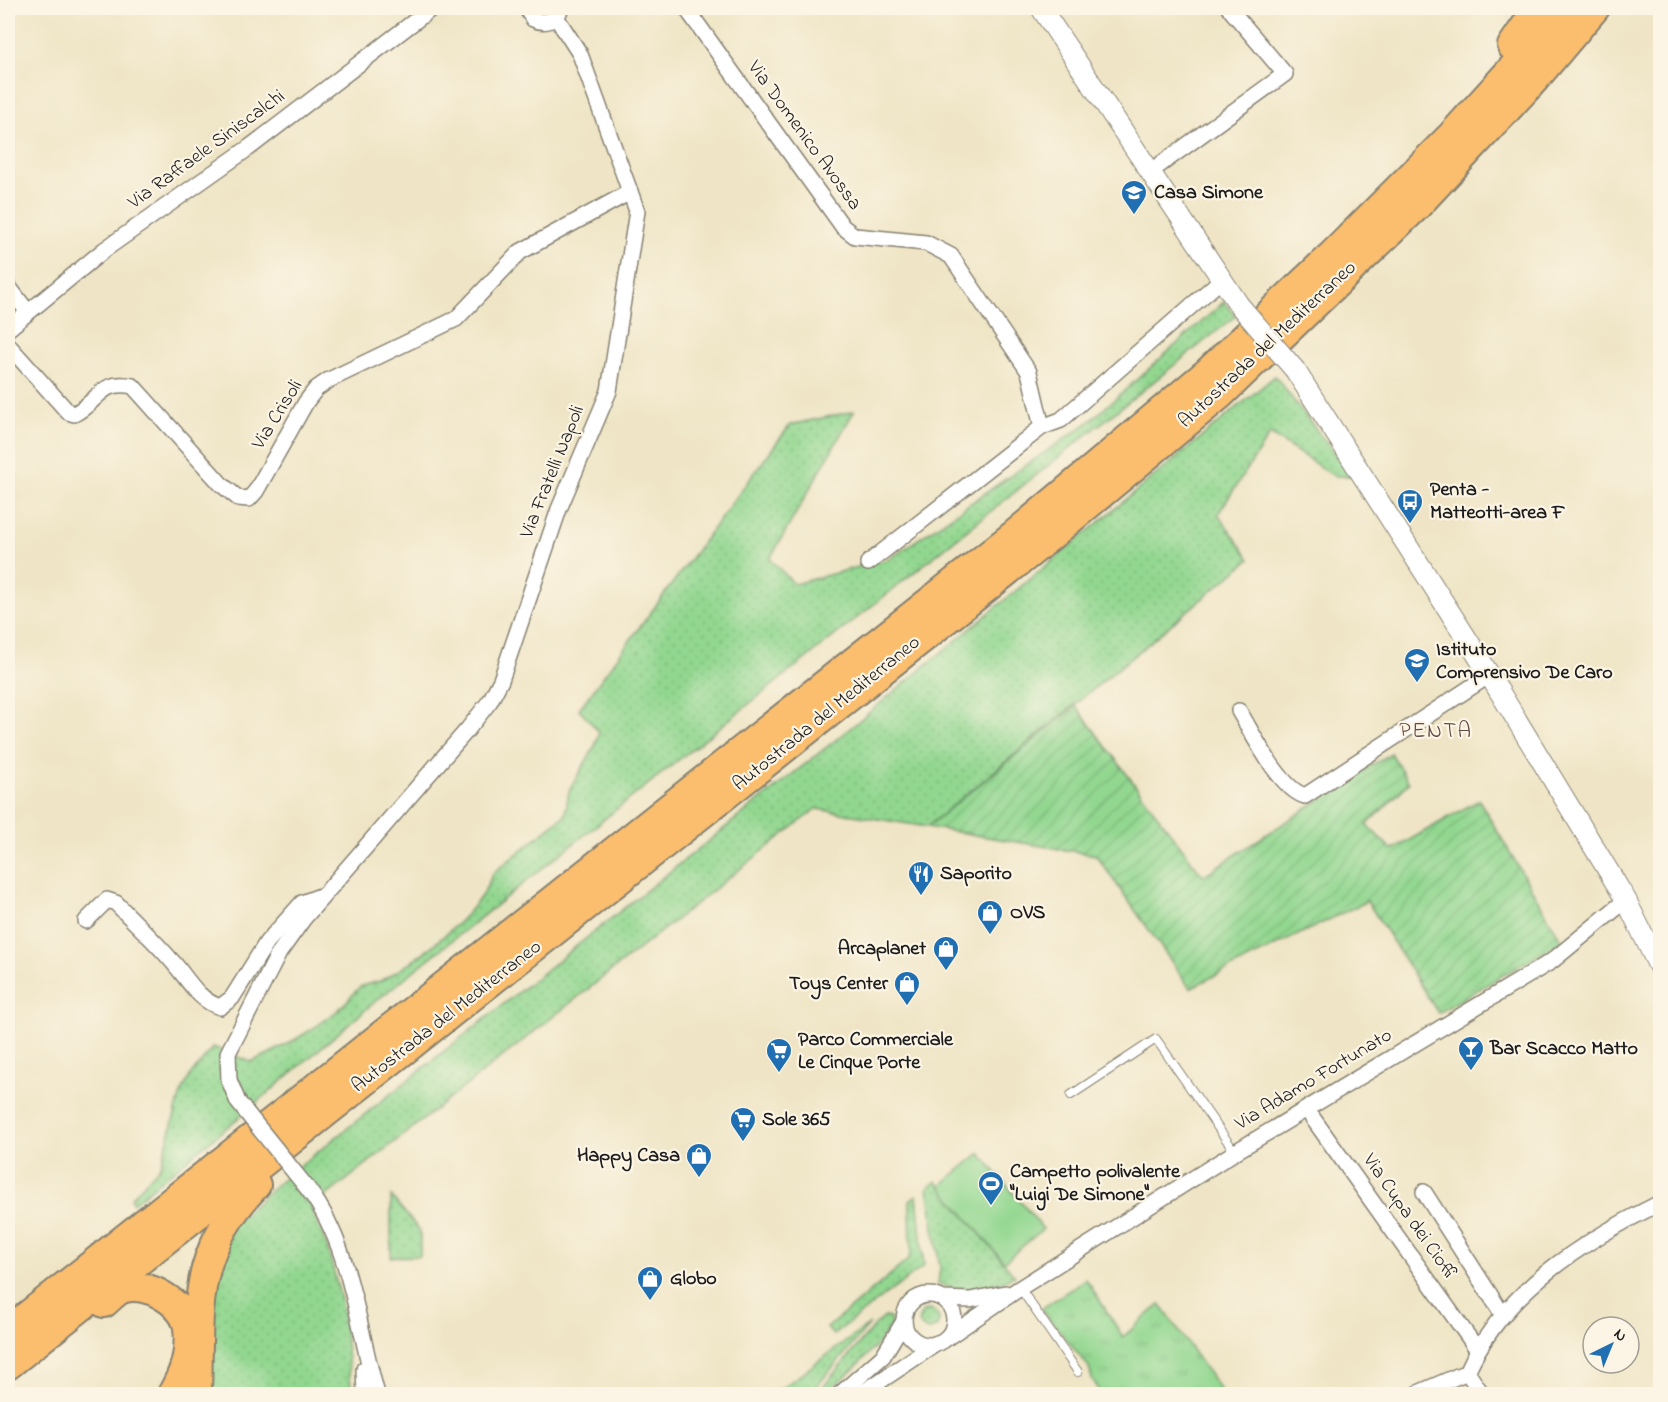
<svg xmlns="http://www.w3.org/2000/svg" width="1668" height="1402" font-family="'Indie Flower',sans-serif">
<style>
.grass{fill:url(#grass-dots);stroke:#577a56;stroke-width:1.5}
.park{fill:url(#park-tufts);stroke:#577a56;stroke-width:1.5}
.garden{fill:url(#garden-furrows);stroke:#577a56;stroke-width:1.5}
.pitch{fill:#92d790;stroke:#577a56;stroke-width:1.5}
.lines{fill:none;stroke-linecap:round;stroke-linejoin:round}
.service-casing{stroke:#868071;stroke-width:10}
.minor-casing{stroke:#868071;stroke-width:18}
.tertiary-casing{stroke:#868071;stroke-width:22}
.motorway-casing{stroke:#868071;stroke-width:32}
.service{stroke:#fff;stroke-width:8}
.minor{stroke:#fff;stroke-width:15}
.tertiary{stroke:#fff;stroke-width:20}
.motorway{stroke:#fabe6e;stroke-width:28}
.minor-bridge-casing{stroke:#868071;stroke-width:18;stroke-linecap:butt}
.tertiary-bridge-casing{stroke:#868071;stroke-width:22;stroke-linecap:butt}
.minor-bridge{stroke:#fff;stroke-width:15}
.tertiary-bridge{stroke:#fff;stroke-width:20}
.labels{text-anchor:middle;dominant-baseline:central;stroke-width:4.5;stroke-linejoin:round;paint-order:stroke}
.street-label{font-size:20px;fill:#1c1c1c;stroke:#fcf5e5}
.poi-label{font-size:20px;font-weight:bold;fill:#1c1c1c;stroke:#fcf5e5;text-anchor:start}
.quarter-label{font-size:22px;letter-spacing:1.5px;fill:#614a43;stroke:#fcf5e5}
</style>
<defs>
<pattern id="grass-dots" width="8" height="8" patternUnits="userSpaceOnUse" patternTransform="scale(1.5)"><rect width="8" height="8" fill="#92d790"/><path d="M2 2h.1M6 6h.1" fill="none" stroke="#7db87c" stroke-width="1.8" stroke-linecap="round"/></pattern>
<pattern id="park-tufts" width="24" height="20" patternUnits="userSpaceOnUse" patternTransform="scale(1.5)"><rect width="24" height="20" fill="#92d790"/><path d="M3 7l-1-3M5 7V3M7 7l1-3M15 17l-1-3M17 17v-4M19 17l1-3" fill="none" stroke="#7db87c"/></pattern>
<pattern id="garden-furrows" width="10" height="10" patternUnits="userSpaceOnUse" patternTransform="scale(1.5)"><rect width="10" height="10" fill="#92d790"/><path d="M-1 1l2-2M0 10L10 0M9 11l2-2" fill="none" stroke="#7db87c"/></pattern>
</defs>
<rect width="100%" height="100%" fill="#fcf5e5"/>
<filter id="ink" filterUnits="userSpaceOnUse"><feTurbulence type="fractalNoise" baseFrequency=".0167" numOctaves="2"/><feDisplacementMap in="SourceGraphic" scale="12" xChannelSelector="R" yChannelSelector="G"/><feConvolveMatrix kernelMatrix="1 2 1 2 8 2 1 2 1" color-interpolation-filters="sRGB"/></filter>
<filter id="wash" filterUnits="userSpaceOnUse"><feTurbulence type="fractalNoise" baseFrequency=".008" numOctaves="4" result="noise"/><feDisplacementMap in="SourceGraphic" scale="24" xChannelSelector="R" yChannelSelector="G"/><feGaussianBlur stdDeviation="1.35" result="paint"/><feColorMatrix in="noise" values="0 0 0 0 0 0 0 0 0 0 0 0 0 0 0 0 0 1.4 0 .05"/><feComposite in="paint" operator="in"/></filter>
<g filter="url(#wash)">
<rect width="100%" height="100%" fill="#efe5c6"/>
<g class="grass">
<path d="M1224 302 1236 316 376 1001 234 1122 133 1203 131 1198 161 1165 180 1096 190 1076 213 1047 251 1062C279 1050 314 1030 338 1010 346 1004 352 994 360 987 366 983 375 984 382 980 416 962 482 911 492 874L565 815 569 791 595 746 599 732 579 709 790 425 854 411 770 559 794 584 889 559 1089 422Z"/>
<path d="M1275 376 1352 476H1334L1270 434 1218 514 1250 559 927 827 816 809 311 1208 328 1249 341 1300 352 1394H203L208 1298 228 1229 276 1185 843 734Z"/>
<path d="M936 1181 1015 1276C988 1287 967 1297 938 1283L940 1268 928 1188Z"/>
<path d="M917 1195 924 1266 833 1335 827 1328 908 1260 911 1255 910 1200Z"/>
<path d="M391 1196 420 1231V1256L391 1257Z"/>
<circle cx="929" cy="1320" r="10"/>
<path d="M885 1317 890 1318 891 1324C882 1343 836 1391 817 1394L875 1325Z"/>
<path d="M870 1324 810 1394H782L779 1390Z"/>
</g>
<path class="park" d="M1086 1279 1123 1337 1160 1304 1223 1394H1102L1092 1379 1089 1367 1041 1309Z"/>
<path class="garden" d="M1076 706 1203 876 1391 753 1409 783 1367 825 1392 850 1479 800 1562 941 1438 1013 1367 901 1190 988 1096 855 927 827Z"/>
<path class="pitch" d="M980 1153 1043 1229 1004 1262 940 1186Z"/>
</g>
<g filter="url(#ink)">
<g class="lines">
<defs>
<g id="service">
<path d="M1071 1095 1156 1039 1235 1152"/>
<path d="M1020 1288 1078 1372"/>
</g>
<g id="minor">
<path d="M526 8 533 19C546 25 557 20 561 8"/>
<path d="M686 8 843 227 855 236 926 243 951 256 1029 372 1042 427 1061 420 1221 280"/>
<path d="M1150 172 1285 74 1229 8"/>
<path d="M8 286 27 311"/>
<path d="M8 329 104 250 250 147 432 8"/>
<path d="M8 345 68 412 74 414C100 401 100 379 133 386L221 484 238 498 249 499 256 491 306 402 316 389 329 380 456 319 520 252 630 192"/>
<path d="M868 563 1042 427"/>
<path d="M1239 711C1253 734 1280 789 1305 796L1488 676"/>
<path d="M86 921 107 900 116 903C134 922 154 940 171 960 187 977 197 1000 220 1007L232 998 267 942 302 903 323 895"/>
<path d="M238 1102 229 1080 228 1053 279 953 304 918 468 729 490 701 501 680 559 509 609 391 637 211 580 54 556 17"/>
<path d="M1307 1110 1477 1349"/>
<path d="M308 1189C352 1247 357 1326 377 1394"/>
<path d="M1424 1192 1503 1315"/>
<circle cx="929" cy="1320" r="25"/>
<path d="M943 1299 970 1300 1005 1293"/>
<path d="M945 1339 1020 1288 1235 1152 1552 961 1626 900"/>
<path d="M364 1369 365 1394"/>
<path d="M1467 1372 1482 1394"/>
<path d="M840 1394 883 1356 904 1321"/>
<path d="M861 1394 937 1343"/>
<path d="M1416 1394 1467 1372C1503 1291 1583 1241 1660 1203"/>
</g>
<g id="tertiary">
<path d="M1041 8 1239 305"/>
<path d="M1295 370 1476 653 1626 900 1660 969"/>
</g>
<g id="motorway">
<path d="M1512 46 1538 8"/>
<path d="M104 1303C109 1299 116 1291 122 1289 146 1280 185 1303 188 1328 191 1354 184 1373 172 1394"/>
<path d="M8 1331 1015 534 1208 372 1331 256 1452 135 1567 8"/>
<path d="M8 1365 1030 553 1221 394 1416 207 1535 79 1595 8"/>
<path d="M197 1394C200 1305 190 1255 256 1185"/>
</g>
</defs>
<use href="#service" class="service-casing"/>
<use href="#minor" class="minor-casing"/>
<use href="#tertiary" class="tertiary-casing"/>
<use href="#motorway" class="motorway-casing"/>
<use href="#service" class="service"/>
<use href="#minor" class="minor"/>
<use href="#tertiary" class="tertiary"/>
<use href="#motorway" class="motorway"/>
<defs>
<path id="minor-bridge" d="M238 1102 308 1189"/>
<path id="tertiary-bridge" d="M1239 305 1295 370"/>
</defs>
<use href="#minor-bridge" class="minor-bridge-casing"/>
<use href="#tertiary-bridge" class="tertiary-bridge-casing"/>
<use href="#minor-bridge" class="minor-bridge"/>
<use href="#tertiary-bridge" class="tertiary-bridge"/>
</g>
</g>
<defs>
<symbol id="school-pin" viewBox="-11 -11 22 30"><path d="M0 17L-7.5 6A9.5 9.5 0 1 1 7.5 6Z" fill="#1f6fb2" stroke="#fcf5e5"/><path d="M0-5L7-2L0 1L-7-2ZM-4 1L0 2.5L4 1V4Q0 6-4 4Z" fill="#fff"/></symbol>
<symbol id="bus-pin" viewBox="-11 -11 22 30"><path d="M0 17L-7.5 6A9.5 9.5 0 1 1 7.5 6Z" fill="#1f6fb2" stroke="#fcf5e5"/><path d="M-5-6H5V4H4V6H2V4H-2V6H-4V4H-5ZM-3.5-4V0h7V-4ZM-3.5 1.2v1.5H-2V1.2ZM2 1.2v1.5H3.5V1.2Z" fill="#fff"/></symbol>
<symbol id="restaurant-pin" viewBox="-11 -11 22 30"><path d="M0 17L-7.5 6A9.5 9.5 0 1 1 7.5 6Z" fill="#1f6fb2" stroke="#fcf5e5"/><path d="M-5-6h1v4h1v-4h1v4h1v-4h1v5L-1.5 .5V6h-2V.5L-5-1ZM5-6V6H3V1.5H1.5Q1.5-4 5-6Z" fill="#fff"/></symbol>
<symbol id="shop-pin" viewBox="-11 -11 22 30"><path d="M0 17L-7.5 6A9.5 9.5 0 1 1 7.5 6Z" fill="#1f6fb2" stroke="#fcf5e5"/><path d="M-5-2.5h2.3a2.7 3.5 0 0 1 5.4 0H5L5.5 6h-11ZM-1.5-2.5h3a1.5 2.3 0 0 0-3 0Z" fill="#fff"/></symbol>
<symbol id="bar-pin" viewBox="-11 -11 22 30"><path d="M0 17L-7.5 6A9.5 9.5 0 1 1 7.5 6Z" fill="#1f6fb2" stroke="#fcf5e5"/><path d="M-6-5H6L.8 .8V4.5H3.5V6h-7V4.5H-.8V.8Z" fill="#fff"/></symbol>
<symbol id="supermarket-pin" viewBox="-11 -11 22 30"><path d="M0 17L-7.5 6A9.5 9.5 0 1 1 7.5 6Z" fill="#1f6fb2" stroke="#fcf5e5"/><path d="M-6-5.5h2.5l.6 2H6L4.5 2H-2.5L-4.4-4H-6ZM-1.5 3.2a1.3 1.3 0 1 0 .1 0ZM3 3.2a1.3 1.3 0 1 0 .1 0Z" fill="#fff"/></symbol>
<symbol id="stadium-pin" viewBox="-11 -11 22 30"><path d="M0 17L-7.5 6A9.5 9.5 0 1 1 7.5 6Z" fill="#1f6fb2" stroke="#fcf5e5"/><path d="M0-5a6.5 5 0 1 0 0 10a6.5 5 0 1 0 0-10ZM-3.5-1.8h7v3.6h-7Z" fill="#fff"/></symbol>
</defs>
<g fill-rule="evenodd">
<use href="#school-pin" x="1119" y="178" width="30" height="40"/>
<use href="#bus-pin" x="1395" y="487" width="30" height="40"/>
<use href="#school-pin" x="1402" y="646" width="30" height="40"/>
<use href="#restaurant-pin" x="906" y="859" width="30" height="40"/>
<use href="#shop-pin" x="975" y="898" width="30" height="40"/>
<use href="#shop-pin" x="931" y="934" width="30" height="40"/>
<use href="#shop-pin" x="892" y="969" width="30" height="40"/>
<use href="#bar-pin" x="1456" y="1034" width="30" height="40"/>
<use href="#supermarket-pin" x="764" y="1036" width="30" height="40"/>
<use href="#supermarket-pin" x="728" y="1105" width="30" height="40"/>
<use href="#shop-pin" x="684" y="1141" width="30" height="40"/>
<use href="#stadium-pin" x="976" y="1169" width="30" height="40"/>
<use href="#shop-pin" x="635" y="1264" width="30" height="40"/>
</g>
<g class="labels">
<g class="street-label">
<text transform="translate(804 136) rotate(54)">Via Domenico Avossa</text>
<text transform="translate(207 150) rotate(-36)">Via Raffaele Siniscalchi</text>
<text transform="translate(1268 345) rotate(-43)">Autostrada del Mediterraneo</text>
<text transform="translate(278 415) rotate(-58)">Via Crisoli</text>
<text transform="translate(553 472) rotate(-68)">Via Fratelli Napoli</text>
<text transform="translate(827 714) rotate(-39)">Autostrada del Mediterraneo</text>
<text transform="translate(447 1017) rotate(-38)">Autostrada del Mediterraneo</text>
<text transform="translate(1314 1080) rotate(-31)">Via Adamo Fortunato</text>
<text transform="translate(1409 1217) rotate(55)">Via Cupa dei Cioffi</text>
</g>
<g class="poi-label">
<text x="1154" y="193">Casa Simone</text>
<text x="1430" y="490">Penta -<tspan x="1430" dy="23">Matteotti-area F</tspan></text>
<text x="1436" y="650">Istituto<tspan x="1436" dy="23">Comprensivo De Caro</tspan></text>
<text x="940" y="874">Saporito</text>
<text x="1010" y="913">OVS</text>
<text x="926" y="949" text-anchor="end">Arcaplanet</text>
<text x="888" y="984" text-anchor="end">Toys Center</text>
<text x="798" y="1040">Parco Commerciale<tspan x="798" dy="23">Le Cinque Porte</tspan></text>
<text x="1490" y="1049">Bar Scacco Matto</text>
<text x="762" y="1120">Sole 365</text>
<text x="680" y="1156" text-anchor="end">Happy Casa</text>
<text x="1010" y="1172">Campetto polivalente<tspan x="1010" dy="23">"Luigi De Simone"</tspan></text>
<text x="670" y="1279">Globo</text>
</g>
<g class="quarter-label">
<text x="1436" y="732">PENTA</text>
</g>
</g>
<rect width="1668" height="1402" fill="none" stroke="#fcf5e5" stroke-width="30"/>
<g transform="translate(1611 1345) rotate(43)"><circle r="28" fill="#fcf5e5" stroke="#a29e95" stroke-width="1.5"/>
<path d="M0-4.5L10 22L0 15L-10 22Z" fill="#1f6fb2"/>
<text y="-9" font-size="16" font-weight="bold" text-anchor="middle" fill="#1c1c1c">N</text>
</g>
</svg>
